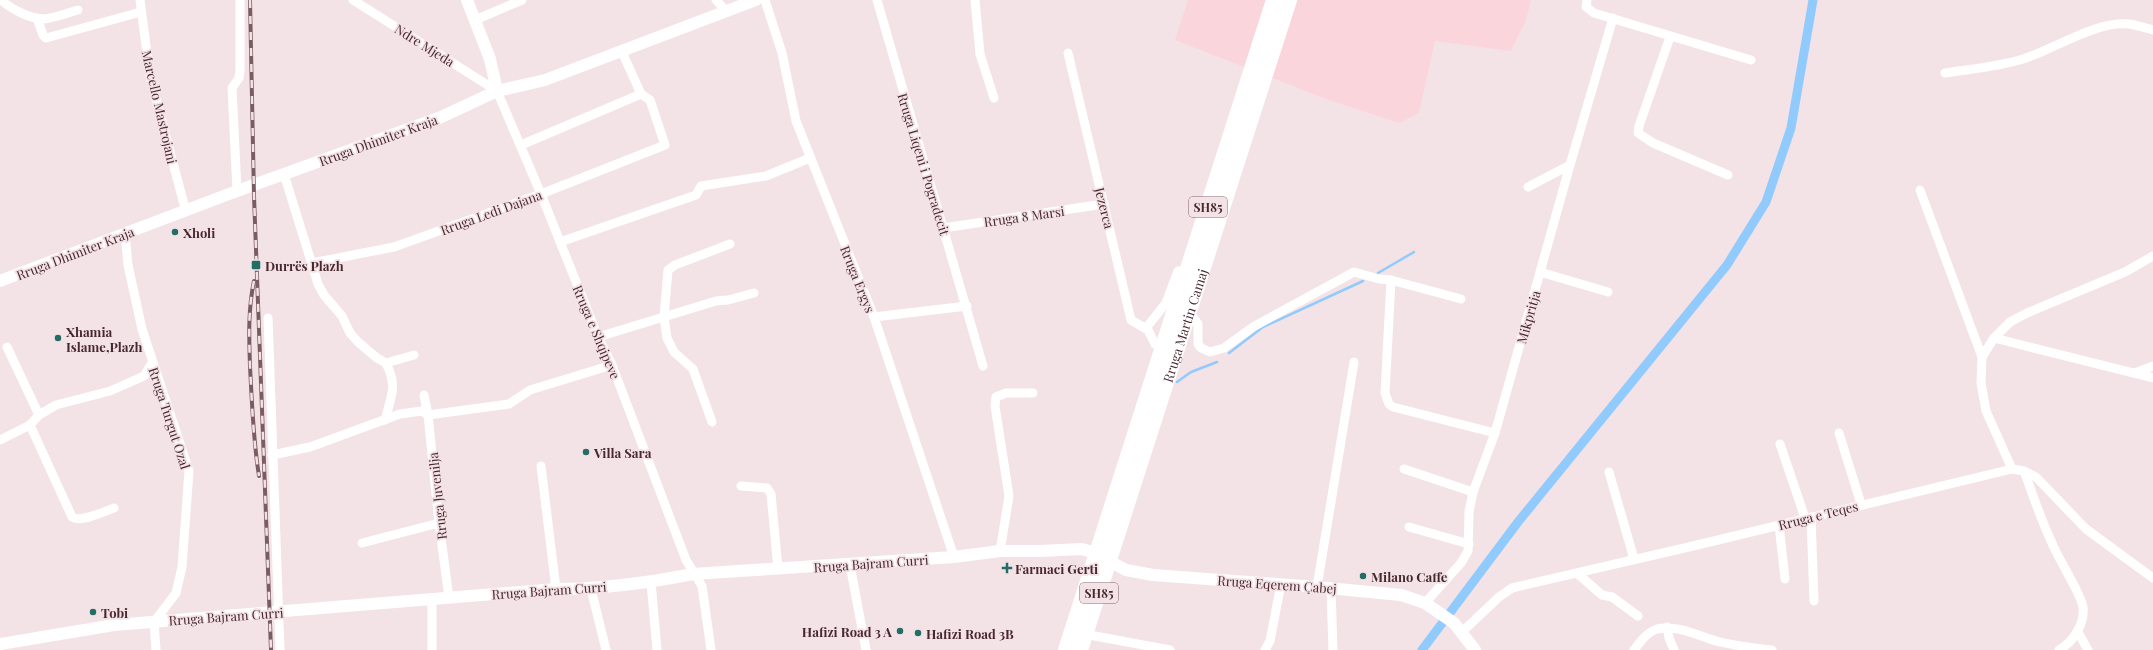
<svg xmlns="http://www.w3.org/2000/svg" width="2153" height="650" font-family="'Playfair Display',serif">
<style>
.built{fill:#fbd5dc}
.lines{fill:none;stroke-linecap:round;stroke-linejoin:round}
.stream{stroke:#91cbfe;stroke-width:2.5}
.canal{stroke:#91cbfe;stroke-width:9}
.street{stroke:#fff;stroke-width:9}
.secondary{stroke:#fff;stroke-width:12}
.highway{stroke:#fff;stroke-width:16}
.rail-casing{stroke:#795d63;stroke-width:4}
.rail{stroke:#f4e3e6;stroke-width:2.5;stroke-dasharray:8;stroke-linecap:butt}
.poi-dot{fill:#246d66;stroke:#f4e3e6;stroke-width:1.5}
.labels{text-anchor:middle;dominant-baseline:central;stroke-width:3.5;stroke-linejoin:round;paint-order:stroke}
.shield{fill:#f4e3e6;stroke:#7c6066;stroke-width:1}
.shield-label{font-size:12px;font-weight:bold;fill:#48282f}
.street-label{font-size:13px;fill:#48282f;stroke:#f4e3e6}
.poi-label{font-size:13px;font-weight:bold;fill:#48282f;stroke:#f4e3e6;text-anchor:start}
</style>
<rect width="100%" height="100%" fill="#f4e3e6"/>
<path class="built" d="M1188 0H1531L1526 20 1511 51 1435 41 1419 113 1399 123 1326 99 1175 40Z"/>
<g class="lines">
<g class="stream">
<path d="M1378 273 1414 252"/>
<path d="M1229 353 1263 327 1363 281"/>
<path d="M1177 382 1191 372 1217 362"/>
</g>
<path class="canal" d="M1422 650 1518 522 1727 265 1766 202 1791 128 1813 0"/>
<g class="street">
<path d="M1 0C11 9 30 19 44 19 55 18 67 13 78 10"/>
<path d="M140 0 150 76 186 212"/>
<path d="M353 0 497 91 541 194 598 337 612 365 686 560 702 586 711 650"/>
<path d="M716 0 727 12"/>
<path d="M765 0 782 53 796 121 874 317 954 557"/>
<path d="M877 0 983 366"/>
<path d="M975 0 980 54 994 98"/>
<path d="M1587 0 1586 7 1594 13 1751 60"/>
<path d="M37 18 43 35 46 38 141 12"/>
<path d="M475 20 522 0"/>
<path d="M1670 37 1639 126 1638 133 1653 143 1728 175"/>
<path d="M1068 53 1131 320 1148 330 1155 344 1162 349"/>
<path d="M1945 73C1971 69 1997 67 2023 59 2055 49 2095 21 2129 24 2137 25 2145 28 2153 30"/>
<path d="M521 145 641 94"/>
<path d="M284 174 318 284 324 295 342 316 350 333 358 342 377 358 386 363 414 355"/>
<path d="M1528 187 1570 165"/>
<path d="M1920 190 1982 357"/>
<path d="M237 191 232 88 239 78 240 71V0"/>
<path d="M943 228 1104 204"/>
<path d="M125 234 128 265 142 329 189 471 182 567 176 593 154 622 156 650"/>
<path d="M560 242 696 195 701 186 766 176 810 158"/>
<path d="M312 263 394 247 541 194 665 145 650 100 641 94 622 52"/>
<path d="M1540 272 1608 292"/>
<path d="M1391 280 1385 393 1389 404 1393 407 1495 433"/>
<path d="M1189 311 1198 324V344L1201 348 1210 352 1224 348 1253 327 1354 272 1379 279 1391 280 1461 299"/>
<path d="M874 317 967 306"/>
<path d="M268 318 280 650"/>
<path d="M1146 328 1166 303 1178 271 1189 269"/>
<path d="M598 337 716 301 728 300 754 293"/>
<path d="M1994 338 2153 378"/>
<path d="M7 347 39 415"/>
<path d="M2135 373 2153 366"/>
<path d="M424 395 428 415 439 523 449 598"/>
<path d="M385 420C391 396 398 387 386 363"/>
<path d="M712 422 693 369 674 352 667 338 664 317 668 270 675 265 730 244"/>
<path d="M30 425 72 517C81 523 105 511 114 508"/>
<path d="M1839 433 1861 504"/>
<path d="M0 440 30 425 39 415 56 405 110 391 144 376 152 363"/>
<path d="M1780 444 1805 518"/>
<path d="M272 455 310 447 400 414 422 411 428 415 509 404 530 390 612 365"/>
<path d="M541 466 556 589"/>
<path d="M1404 469 1473 492"/>
<path d="M2012 469 1986 411 1981 383 1982 357 1994 338 2010 322 2027 313 2125 272 2153 256"/>
<path d="M2024 471C2033 495 2041 520 2052 543 2058 559 2081 593 2083 607 2085 624 2073 642 2059 650"/>
<path d="M1609 472 1634 559"/>
<path d="M741 486 767 488 771 494 778 569"/>
<path d="M1811 517 1814 601"/>
<path d="M1779 525 1785 579"/>
<path d="M1409 527 1469 544"/>
<path d="M362 543 439 523"/>
<path d="M1000 551 1009 496 995 406 996 397 1006 393H1033"/>
<path d="M850 565 866 650"/>
<path d="M1578 574 1602 595 1612 597 1638 616"/>
<path d="M651 582 657 650"/>
<path d="M1317 587 1354 362"/>
<path d="M591 589 606 650"/>
<path d="M1331 589 1333 650"/>
<path d="M1425 603 1461 563 1468 551 1469 512 1473 492 1495 433 1570 165 1613 18"/>
<path d="M1667 627 1669 638 1674 650"/>
<path d="M1462 632 1499 597 1512 588 1693 546 2012 469 2024 471 2036 477 2086 529 2153 578"/>
<path d="M2078 632 2088 650"/>
<path d="M1084 634 1170 650"/>
<path d="M432 650V600"/>
<path d="M1265 650 1270 641 1281 584"/>
<path d="M1634 650C1640 642 1647 632 1657 629 1678 624 1700 637 1720 642 1737 646 1754 648 1772 650"/>
</g>
<g class="secondary">
<path d="M467 0 490 59 497 91"/>
<path d="M0 281 229 194 439 118 497 91 545 80 756 0"/>
<path d="M0 644 114 625 556 589C602 589 647 583 693 574L954 557 1000 551H1040L1082 549 1092 552 1126 570 1153 575 1317 587 1401 595 1425 603 1454 623 1475 650"/>
</g>
<g class="highway">
<path d="M1066 650 1274 0"/>
<path id="s1" d="M1080 650 1289 0"/>
</g>
<defs>
<g id="rail">
<path d="M250 0 254 196 271 650"/>
<path d="M254 281C248 309 249 337 250 366 252 403 253 439 259 476"/>
</g>
</defs>
<use href="#rail" class="rail-casing"/>
<use href="#rail" class="rail"/>
</g>
<g class="poi-dot">
<circle cx="175" cy="232" r="4"/>
<rect x="251" y="260" width="10" height="10" rx="2"/>
<circle cx="58" cy="338" r="4"/>
<circle cx="586" cy="452" r="4"/>
<path d="M1005 562h4v4h4v4h-4v4h-4v-4h-4v-4h4z"/>
<circle cx="1363" cy="576" r="4"/>
<circle cx="93" cy="612" r="4"/>
<circle cx="900" cy="631" r="4"/>
<circle cx="918" cy="633" r="4"/>
</g>
<g class="labels">
<g class="shield">
<rect x="1189" y="197" width="38" height="20" rx="3"/>
<rect x="1080" y="583" width="38" height="20" rx="3"/>
</g>
<g class="shield-label">
<text x="1208" y="207">SH85</text>
<text x="1099" y="593">SH85</text>
</g>
<g class="street-label">
<text transform="translate(425 45) rotate(32)">Ndre Mjeda</text>
<text transform="translate(160 107) rotate(77)">Marcello Mastrojani</text>
<text transform="translate(378 140) rotate(-20)">Rruga Dhimiter Kraja</text>
<text transform="translate(924 164) rotate(73)">Rruga Liqeni i Pogradecit</text>
<text transform="translate(1105 208) rotate(76)">Jezerca</text>
<text transform="translate(491 212) rotate(-20)">Rruga Ledi Dajana</text>
<text transform="translate(1024 216) rotate(-8)">Rruga 8 Marsi</text>
<text transform="translate(75 253) rotate(-21)">Rruga Dhimiter Kraja</text>
<text transform="translate(858 279) rotate(68)">Rruga Ergys</text>
<text transform="translate(1528 317) rotate(-74)">Mikpritja</text>
<text stroke="none"><textPath href="#s1" startOffset="341">Rruga Martin Camaj</textPath></text>
<text transform="translate(597 332) rotate(67)">Rruga e Shqipeve</text>
<text transform="translate(170 418) rotate(72)">Rruga Turgut Ozal</text>
<text transform="translate(437 496) rotate(-96)">Rruga Juvenilja</text>
<text transform="translate(1818 515) rotate(-14)">Rruga e Teqes</text>
<text transform="translate(871 563) rotate(-4)">Rruga Bajram Curri</text>
<text transform="translate(1277 584) rotate(4)">Rruga Eqerem Çabej</text>
<text transform="translate(549 590) rotate(-4)">Rruga Bajram Curri</text>
<text transform="translate(226 616) rotate(-4)">Rruga Bajram Curri</text>
</g>
<g class="poi-label">
<text x="183" y="232">Xholi</text>
<text x="265" y="265">Durrës Plazh</text>
<text x="66" y="331">Xhamia<tspan x="66" dy="15">Islame,Plazh</tspan></text>
<text x="594" y="452">Villa Sara</text>
<text x="1015" y="568">Farmaci Gerti</text>
<text x="1371" y="576">Milano Caffe</text>
<text x="101" y="612">Tobi</text>
<text x="892" y="631" text-anchor="end">Hafizi Road 3 A</text>
<text x="926" y="633">Hafizi Road 3B</text>
</g>
</g>
</svg>
